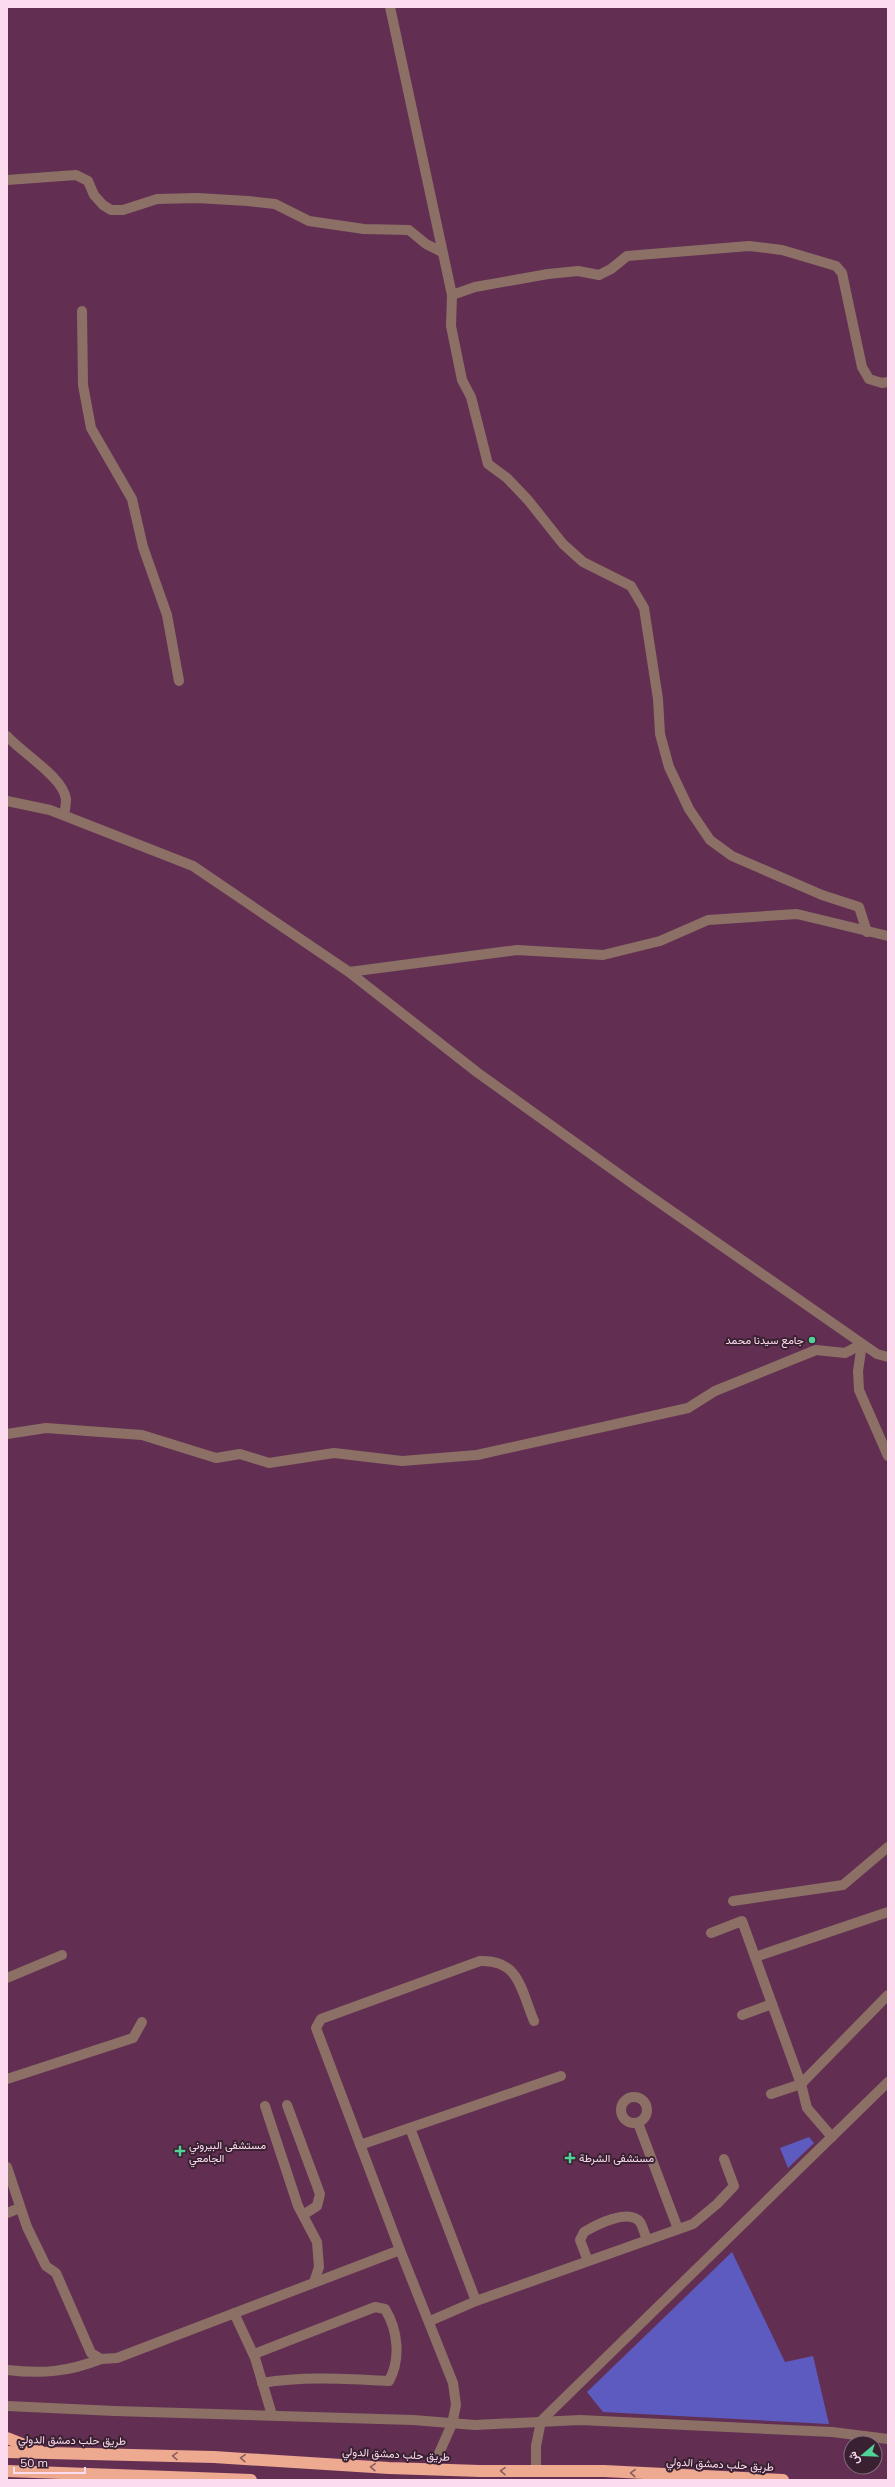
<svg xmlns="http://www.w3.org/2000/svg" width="895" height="2487" font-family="Mulish,Vazirmatn,sans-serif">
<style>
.green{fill:#5d5bc0}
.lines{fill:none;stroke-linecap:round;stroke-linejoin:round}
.minor{stroke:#8c7066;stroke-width:10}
.highway{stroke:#eea991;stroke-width:12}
.oneway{stroke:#8a5e5c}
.poi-dot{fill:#50d398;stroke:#392131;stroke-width:1.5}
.labels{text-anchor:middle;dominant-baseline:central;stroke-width:4;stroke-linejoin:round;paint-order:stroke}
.poi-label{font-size:11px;fill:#fcdbef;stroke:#392131;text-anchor:start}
.street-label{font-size:11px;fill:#fcdbef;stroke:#392131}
</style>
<rect width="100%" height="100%" fill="#622f52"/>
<g class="green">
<path d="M809 2137 814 2143 788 2168 780 2148Z"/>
<path d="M732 2252 785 2362 813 2356 829 2424 603 2412 587 2392Z"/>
</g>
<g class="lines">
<g class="minor">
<path d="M390 7 452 295 451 326 462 380 471 397 488 464 507 478 528 500 563 544 583 562 631 586 644 608 658 699 660 734 669 767 689 809 710 840 732 856 822 895 859 907 867 932"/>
<path d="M7 180 76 175 88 181 94 195 103 205 111 210H123L157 199 197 198 248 201 275 204 309 221 364 229 409 230 426 244 442 252"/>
<path d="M452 295 475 287 548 274 578 271 599 275 611 269 627 256 749 246 782 250 836 266 842 273 862 367 869 379 882 383 888 382"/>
<path d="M82 311 83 385 91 428 132 499 143 547 167 615 179 681"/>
<path d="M7 736C22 753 63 777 66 799 66 804 65 810 64 815"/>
<path d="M7 801 50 810 193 866 349 972 478 1073 637 1187 877 1354 888 1357"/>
<path d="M349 972 517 950 603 955 660 941 708 920 797 914 888 936"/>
<path d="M7 1434 46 1428 142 1435 216 1458 240 1454 269 1463 334 1453 402 1461 477 1455 688 1408 715 1391 816 1350 845 1353 862 1344 858 1371 859 1390 888 1456"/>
<path d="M733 1901 843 1885 888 1847"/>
<path d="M711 1933 742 1921 801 2084 807 2108 832 2137"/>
<path d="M755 1957 888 1912"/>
<path d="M7 1978 62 1955"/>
<path d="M742 2015 772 2004"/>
<path d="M7 2079 133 2038 142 2022"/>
<path d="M771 2094 801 2084 888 1995"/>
<circle cx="634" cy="2110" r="13"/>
<path d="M287 2105 320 2194 317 2206 303 2215"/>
<path d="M265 2106 298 2206 317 2242 319 2267 314 2282"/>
<path d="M638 2123 678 2229"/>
<path d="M410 2128 476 2301"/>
<path d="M360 2145 561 2076"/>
<path d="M7 2167 27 2227 46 2266 56 2273 91 2353 101 2359 117 2358 400 2250"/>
<path d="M7 2213 20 2208"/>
<path d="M588 2261 580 2240 584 2232C596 2225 628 2208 640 2222 643 2227 645 2235 647 2240"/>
<path d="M234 2313 255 2358 272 2415"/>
<path d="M430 2321 476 2301 693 2224 717 2204 734 2186 724 2159"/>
<path d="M254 2354 375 2307 385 2309C398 2330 401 2359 389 2381 347 2379 304 2376 262 2383"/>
<path d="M7 2370C42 2374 68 2372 101 2359"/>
<path d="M7 2406 115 2411 413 2420 475 2425 580 2420 832 2432 888 2439"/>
<path d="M432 2469 452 2424 456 2405 453 2383 400 2250 316 2028 321 2019 480 1961C519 1959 521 1990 534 2021"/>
<path d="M536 2472V2446L541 2421 888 2082"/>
</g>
<g class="highway">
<path d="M7 2438 40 2451"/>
<path d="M7 2452 214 2457 389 2468 480 2471H604L783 2480"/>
<path d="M7 2471 251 2480"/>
</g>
</g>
<defs><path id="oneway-chevron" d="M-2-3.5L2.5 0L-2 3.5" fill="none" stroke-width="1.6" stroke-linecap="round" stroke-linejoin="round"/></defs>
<g class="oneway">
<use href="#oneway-chevron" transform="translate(175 2456) rotate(-179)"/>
<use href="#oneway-chevron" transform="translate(243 2458) rotate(-176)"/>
<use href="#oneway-chevron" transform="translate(373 2467) rotate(-176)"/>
<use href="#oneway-chevron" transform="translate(503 2471) rotate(-179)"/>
<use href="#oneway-chevron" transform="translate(633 2473) rotate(-177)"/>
</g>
<g class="poi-dot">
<circle cx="812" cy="1340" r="4"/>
<path d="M178 2145h4v4h4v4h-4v4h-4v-4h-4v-4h4z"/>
<path d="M568 2152h4v4h4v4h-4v4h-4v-4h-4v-4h4z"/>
</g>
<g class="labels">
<g class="poi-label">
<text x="804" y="1340" text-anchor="end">جامع سيدنا محمد</text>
<text x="189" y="2145">مستشفى البيروني<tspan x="189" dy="13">الجامعي</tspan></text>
<text x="579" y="2158">مستشفى الشرطة</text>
</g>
<g class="street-label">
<text transform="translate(72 2440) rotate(1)">طريق حلب دمشق الدولي</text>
<text transform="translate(396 2454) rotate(3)">طريق حلب دمشق الدولي</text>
<text transform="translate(720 2464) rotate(3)">طريق حلب دمشق الدولي</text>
</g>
</g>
<rect width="895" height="2487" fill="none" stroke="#fcdbef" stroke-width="16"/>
<g transform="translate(863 2455) rotate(251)"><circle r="19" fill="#392131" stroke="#876b7d"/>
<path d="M0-3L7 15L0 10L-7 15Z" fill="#50d398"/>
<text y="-6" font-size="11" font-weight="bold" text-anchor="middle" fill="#fcdbef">ش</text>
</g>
<path d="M14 2467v6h71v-6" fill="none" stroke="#fcdbef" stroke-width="2"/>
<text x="20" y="2467" font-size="12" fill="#fcdbef" stroke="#392131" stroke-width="3" paint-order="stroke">50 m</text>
</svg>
